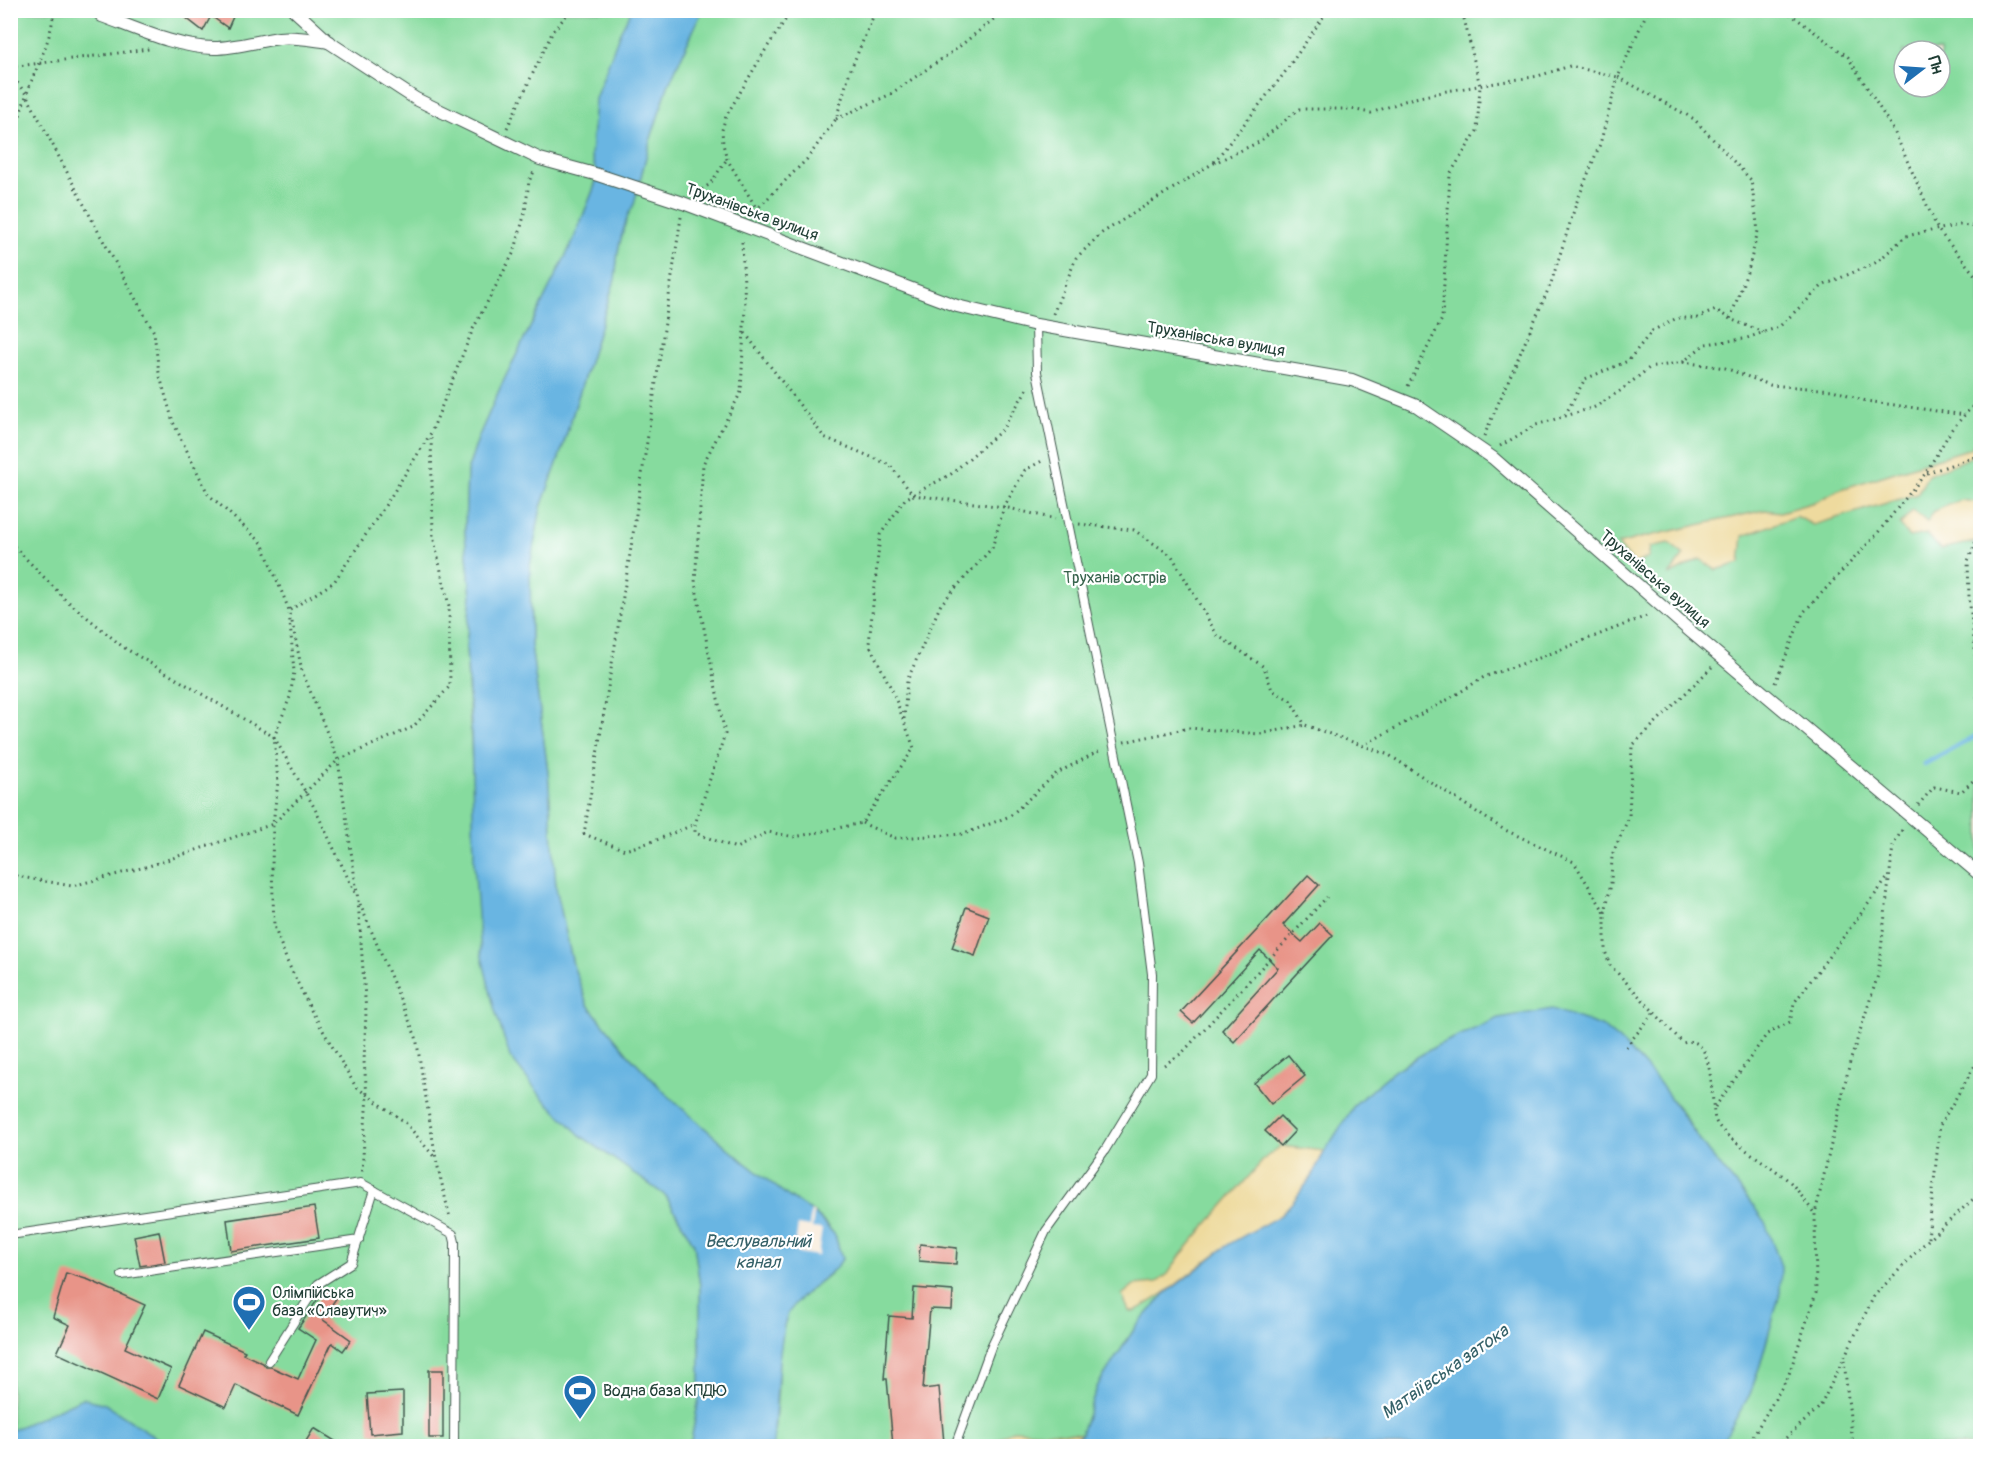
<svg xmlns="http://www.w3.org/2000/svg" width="1991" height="1457" font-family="Pangolin,sans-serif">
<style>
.green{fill:#86db9e;stroke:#528c69;stroke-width:1.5;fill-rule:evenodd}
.sand{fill:#eeda9e;stroke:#868c69;stroke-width:1.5}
.water{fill:#69b5e2;stroke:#44798b;stroke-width:1.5}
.pier{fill:#f8ecdc}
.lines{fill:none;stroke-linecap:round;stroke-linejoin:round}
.stream{stroke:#69b5e2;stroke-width:5}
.building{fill:#e89488}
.service-casing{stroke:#40574d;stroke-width:10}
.pedestrian-casing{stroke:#40574d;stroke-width:14}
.path{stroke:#40574d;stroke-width:3;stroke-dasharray:1.5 4.5;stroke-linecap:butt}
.service{stroke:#fff;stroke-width:8}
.pedestrian{stroke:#fff;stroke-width:12}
.labels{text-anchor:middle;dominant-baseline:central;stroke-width:4.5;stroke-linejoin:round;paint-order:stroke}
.street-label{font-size:16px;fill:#1f3d34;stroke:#fff}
.park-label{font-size:16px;fill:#39644e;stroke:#fff}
.poi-label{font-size:16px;fill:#1f3d34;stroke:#fff;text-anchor:start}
.water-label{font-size:18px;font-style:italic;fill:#356168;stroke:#fff}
</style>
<rect width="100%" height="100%" fill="#fff"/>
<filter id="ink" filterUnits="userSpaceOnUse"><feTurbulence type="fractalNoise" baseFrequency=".0167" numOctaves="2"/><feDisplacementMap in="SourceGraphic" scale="12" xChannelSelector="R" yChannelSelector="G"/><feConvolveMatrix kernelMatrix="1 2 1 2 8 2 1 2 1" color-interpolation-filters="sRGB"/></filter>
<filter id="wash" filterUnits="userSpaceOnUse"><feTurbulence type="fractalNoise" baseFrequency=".008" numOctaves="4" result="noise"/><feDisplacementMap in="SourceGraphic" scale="24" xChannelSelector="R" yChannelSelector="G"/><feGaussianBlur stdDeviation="1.35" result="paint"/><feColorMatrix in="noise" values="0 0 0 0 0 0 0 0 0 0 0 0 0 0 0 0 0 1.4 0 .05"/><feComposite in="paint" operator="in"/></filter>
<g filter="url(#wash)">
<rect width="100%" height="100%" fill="#f8ecdc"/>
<g class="green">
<path d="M10 11H631L615 50 594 188 573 241 501 386 479 436 467 472 465 533 471 596 466 647 473 784 580 1135 666 1196 694 1244 700 1286V1394L690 1446H169L83 1398 11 1431Z"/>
<path d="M702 11H1980V1446H1720L1750 1394 1760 1365 1780 1293 1745 1195 1708 1152 1680 1110 1642 1063 1618 1039 1601 1026 1460 1036 1438 1045 1395 1070 1355 1104 1310 1179 1252 1232 1229 1244 1165 1294 1135 1328 1098 1385 1081 1434 1067 1446H773C775 1425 777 1404 778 1382 779 1363 778 1326 790 1310 804 1290 829 1280 842 1259L835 1235 825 1223 814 1213 789 1197 744 1162 670 1098 627 1053 587 1004 573 965 556 888 548 772 531 645 530 565 541 507 559 458 615 279 618 251 622 234 628 215 634 204 650 141 668 86ZM1904 51H1940V87H1904Z"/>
</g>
<g class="sand">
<path d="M1980 435V453L1928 475 1917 494 1813 525 1796 516 1743 536 1740 563 1716 570 1700 559 1669 575 1684 555 1669 543 1650 547 1648 558 1634 564 1618 544 1640 538 1765 510 1780 512 1818 501 1838 490 1971 448Z"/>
<path d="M1961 500 1980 503V541L1940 549 1927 534 1909 537 1900 525 1913 510 1927 522 1934 511Z"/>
<path d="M1281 1146 1325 1151C1313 1173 1301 1199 1281 1215 1265 1227 1245 1234 1229 1245 1196 1266 1170 1294 1134 1311H1129L1122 1295 1134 1285 1156 1283 1168 1274 1180 1256 1202 1230 1266 1157Z"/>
<path d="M1013 1430 1081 1434 1067 1446H986Z"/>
</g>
<g class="water">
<path d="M631 11H702L668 86 650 141 634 204 628 215 622 234 618 251 615 279 559 458 541 507 530 565 531 645 548 772 556 888 573 965 587 1004 627 1053 670 1098 744 1162 789 1197 814 1213 835 1235 842 1259 837 1267 801 1297 788 1313 784 1326 779 1360 773 1446H690L700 1394V1286L694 1244 666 1196 580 1135 541 1096 510 1057 494 1007 481 953 474 862 471 723 466 647 471 596 465 533 467 472 479 436 501 386 573 241 594 188 596 181V171L591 156 595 99 620 32Z"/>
<path d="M1552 1009 1601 1026 1618 1039 1642 1063 1659 1082 1708 1152 1745 1195 1765 1222 1781 1266 1780 1293 1760 1365 1750 1394 1720 1446H1067L1081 1434 1098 1385 1135 1328 1165 1294 1204 1264 1229 1244 1281 1215 1296 1198 1310 1179 1325 1151 1355 1104 1395 1070 1438 1045 1499 1018Z"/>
<path d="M83 1398 105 1404 169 1446H11L10 1431Z"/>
</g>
<path class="pier" d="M811 1211 814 1213 812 1228 822 1229 818 1256 794 1252 798 1225 809 1227Z"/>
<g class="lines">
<path class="stream" d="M1924 764 1980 734"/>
</g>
<g id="blocks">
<g class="building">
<path d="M176 10H236L228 28 211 16 203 31Z"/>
<path d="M1308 875 1319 885 1283 925 1302 942 1320 923 1333 935 1234 1042 1222 1030 1278 968 1260 950 1193 1023 1181 1012Z"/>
<path d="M966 907 989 916 975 956 952 948Z"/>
<path d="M1288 1055 1305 1076 1271 1104 1254 1083Z"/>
<path d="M1280 1116 1295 1131 1281 1146 1265 1131Z"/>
<path d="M314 1207 319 1238 231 1251 227 1220Z"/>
<path d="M159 1231 165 1262 140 1266 134 1236Z"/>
<path d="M920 1244 957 1248 956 1264 919 1261Z"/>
<path d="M66 1273 89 1280 145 1305 125 1348 171 1369 158 1399 57 1353 70 1325 53 1317Z"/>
<path d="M914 1288 953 1291 952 1310 930 1309 923 1389 939 1387 944 1443 893 1446 887 1379H884L889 1316 912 1318Z"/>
<path d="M325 1289 337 1297 322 1319 351 1340 343 1351 332 1343 298 1415 236 1385 226 1407 179 1385 203 1332 245 1351 243 1354 263 1363 266 1367H271L298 1379 316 1340 298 1328Z"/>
<rect x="429" y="1370" width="14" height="68"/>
<path d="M403 1392V1431L370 1434 367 1394Z"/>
<path d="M314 1428 343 1446H303Z"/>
</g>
</g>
</g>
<g filter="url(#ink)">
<use href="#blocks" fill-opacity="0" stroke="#40574d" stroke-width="1.5"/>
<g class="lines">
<defs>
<g id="service">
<path d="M10 1235 361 1183 453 1234 455 1242 454 1446"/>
<path d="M122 1275 359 1240"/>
<path d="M269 1361 318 1284 351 1263 374 1190"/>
<path d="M955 1446 991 1347 1046 1231 1105 1150 1151 1074 1152 974 1138 863 1037 372 1036 325"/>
</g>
<g id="pedestrian">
<path d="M96 10 102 16C138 29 175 47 214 48 236 48 257 41 279 38 295 36 313 40 330 42"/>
<path d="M294 10 330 43 416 99 540 159 595 174 683 203 957 306 1036 325 1352 380 1417 406 1493 458 1690 631 1980 875"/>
</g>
</defs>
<use href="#service" class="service-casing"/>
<use href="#pedestrian" class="pedestrian-casing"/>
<g class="path">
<path d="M1785 10 1848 57 1894 131 1938 230 1980 281"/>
<path d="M10 67 149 49"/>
<path d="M10 73 26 94 100 235 154 332 159 373 173 422 208 494 262 543 289 610 294 672 290 697 274 737 278 782 273 824 272 867 274 926 287 961 311 1010 356 1087 405 1122 436 1159"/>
<path d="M836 119 889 95 955 50 1005 10"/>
<path d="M507 128 553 31 571 10"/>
<path d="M10 150C16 132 20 113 26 96 36 66 51 43 54 10"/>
<path d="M1214 162 1283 75 1328 10"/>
<path d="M697 193 710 184 727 159"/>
<path d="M751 215 807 159 836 119 850 71 876 10"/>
<path d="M761 216 727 159 723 144 722 130 726 116 766 49 792 10"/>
<path d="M681 217 630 554 584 834 625 850 654 841 695 824"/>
<path d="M742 242 745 306 741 392 703 464 695 583 725 734 695 824V833L736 848 768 832 795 837 862 823 914 748 893 692 869 644 880 535 905 499 951 474 1002 430 1027 389"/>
<path d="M1053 314 1076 258 1102 233 1212 164 1259 142 1299 109H1351L1371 113 1410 99 1447 91 1538 76 1570 66 1618 77 1648 10"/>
<path d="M745 333 824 437 890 465 913 495 1004 507 1055 519"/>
<path d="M1683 362 1725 368 1770 385 1833 390 1866 401 1965 415"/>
<path d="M1408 386 1442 319 1450 174 1477 131 1480 86 1462 10"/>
<path d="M1565 415 1585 379 1628 361 1652 331 1677 318H1697L1716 310 1730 319 1763 332"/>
<path d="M1484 436 1551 283 1576 204 1600 144 1618 77 1694 119 1751 180 1758 231 1749 267 1730 319"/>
<path d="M1500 446 1536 425 1595 407 1620 391 1649 368 1683 362 1705 344 1744 339 1779 327 1822 286 1877 262 1906 236 1960 225 1980 227"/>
<path d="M1927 473 1980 455"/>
<path d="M1079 524 1134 530 1172 556 1217 635 1264 667 1272 690 1290 700 1305 725 1389 755 1503 829 1574 862 1605 913"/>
<path d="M1980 531 1968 561 1969 597 1975 648 1978 715 1980 722"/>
<path d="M10 542 65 599 123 647 274 737 314 807 356 895"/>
<path d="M290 610 334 582 383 509 431 433 473 329 515 250 525 212 529 181 534 172"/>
<path d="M292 622 302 671 338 760 358 900 366 1012 364 1062 367 1095 362 1172"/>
<path d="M1712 667 1632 746 1629 817 1612 855 1611 884 1605 913V951L1610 965 1683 1043C1687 1042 1690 1041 1693 1042 1714 1046 1711 1103 1715 1119 1721 1139 1775 1166 1792 1184 1800 1193 1807 1204 1815 1214"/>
<path d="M1775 683 1803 613 1876 535 1925 474 1952 429 1980 398"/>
<path d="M904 719 907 681 941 604 992 548 1004 507 1025 470 1042 461"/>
<path d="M1124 742 1189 728 1260 734 1305 725"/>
<path d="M1362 746 1449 699 1484 677 1539 658 1649 615"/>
<path d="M1918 805 1934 787 1961 792 1977 777 1980 770"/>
<path d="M862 823 895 838 964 834 1010 816 1057 773 1101 750"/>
<path d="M10 875 72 886 149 866 273 824 338 760 413 727 450 686 449 606 433 536 431 435"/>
<path d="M360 904 416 1037 436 1159 450 1218"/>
<path d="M1626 1047 1654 1012"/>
<path d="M1164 1065 1182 1053 1327 897"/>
<path d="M1715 1107 1767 1034 1790 1022 1794 1003 1889 876"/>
<path d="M1928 1238 1940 1125 1980 1057"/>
<path d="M1844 1360 1853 1446"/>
<path d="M1747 1446 1788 1377 1816 1293 1815 1214 1850 1062 1878 975 1893 846 1903 828"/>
<path d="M1777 1446 1820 1407 1874 1296 1928 1240 1980 1193"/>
</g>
<use href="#service" class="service"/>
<use href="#pedestrian" class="pedestrian"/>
</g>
</g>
<defs>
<symbol id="stadium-pin" viewBox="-11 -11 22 30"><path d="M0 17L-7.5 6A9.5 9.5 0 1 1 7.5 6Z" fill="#1f6fb2" stroke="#fff"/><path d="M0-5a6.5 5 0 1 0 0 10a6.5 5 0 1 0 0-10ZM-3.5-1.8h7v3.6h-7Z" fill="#fff"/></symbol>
</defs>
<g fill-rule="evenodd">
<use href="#stadium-pin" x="230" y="1283" width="38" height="52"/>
<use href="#stadium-pin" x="561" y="1372" width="38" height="52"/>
</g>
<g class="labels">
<g class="street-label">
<text transform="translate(752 212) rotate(20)">Труханівська вулиця</text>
<text transform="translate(1216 339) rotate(10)">Труханівська вулиця</text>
<text transform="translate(1655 579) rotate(41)">Труханівська вулиця</text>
</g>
<g class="park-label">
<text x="1115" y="578">Труханів острів</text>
</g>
<g class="poi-label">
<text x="272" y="1293">Олімпійська<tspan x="272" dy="18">база «Славутич»</tspan></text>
<text x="603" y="1391">Водна база КПДЮ</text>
</g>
<g class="water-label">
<text x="758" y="1241">Веслувальний<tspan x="758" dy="21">канал</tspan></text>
<text transform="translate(1445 1372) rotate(-35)">Матвіївська затока</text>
</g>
</g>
<rect width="1991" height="1457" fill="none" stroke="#fff" stroke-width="36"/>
<g transform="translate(1922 69) rotate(73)"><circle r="28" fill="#ffffff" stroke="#a5b1ae" stroke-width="1.5"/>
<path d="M0-4.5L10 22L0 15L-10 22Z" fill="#1f6fb2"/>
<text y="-9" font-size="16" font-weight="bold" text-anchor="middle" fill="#1f3d34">Пн</text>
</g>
</svg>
